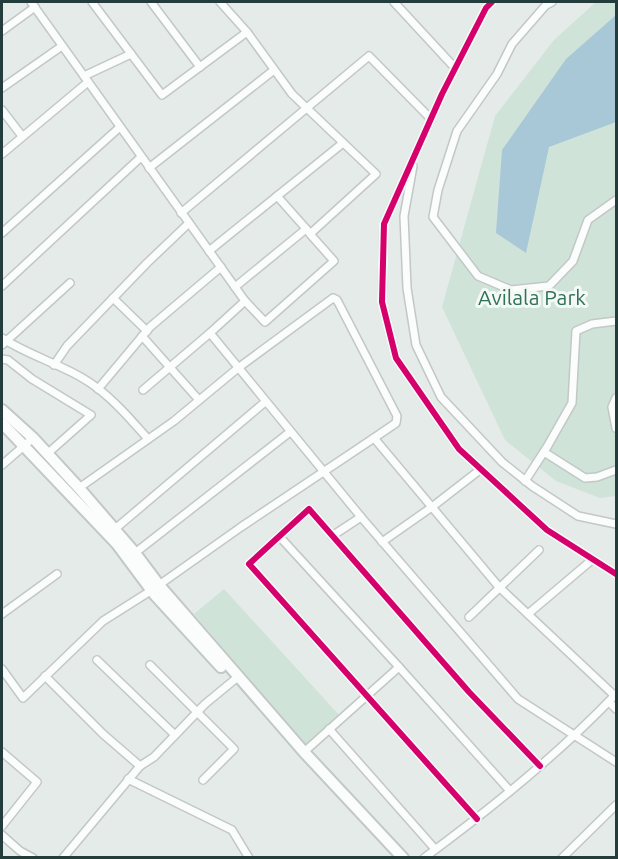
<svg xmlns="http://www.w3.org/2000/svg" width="618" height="859" font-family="Ubuntu,sans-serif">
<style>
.green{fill:#cfe3d9}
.water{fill:#a8c7d7}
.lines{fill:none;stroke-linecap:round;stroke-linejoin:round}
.street-casing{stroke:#c2c8c6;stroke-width:10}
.secondary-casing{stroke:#c1c8c6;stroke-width:14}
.street{stroke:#fbfcfc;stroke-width:7}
.secondary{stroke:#fbfcfc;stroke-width:10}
.cycleway-casing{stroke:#f4f9f8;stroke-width:10}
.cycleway{stroke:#d6006c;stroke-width:6}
.labels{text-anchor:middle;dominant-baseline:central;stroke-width:6;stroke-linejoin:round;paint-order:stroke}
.park-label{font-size:21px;fill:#307257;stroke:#f4f9f8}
</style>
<rect width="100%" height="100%" fill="#e5ebe9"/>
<g class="green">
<path d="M596 2H616V496L600 498 556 481 505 440 442 307 495 116 554 40Z"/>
<path d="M224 589 339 715 306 744 194 614Z"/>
</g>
<path class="water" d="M616 15V122L549 147 526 253 496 233 502 150 566 59Z"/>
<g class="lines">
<defs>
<g id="street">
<path d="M31 2 245 301 210 333 361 517"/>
<path d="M92 2 162 95 247 32"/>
<path d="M151 2 200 67"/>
<path d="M220 2 247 32 292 94 376 174 310 234 334 261 265 322 245 301"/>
<path d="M394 2 455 68"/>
<path d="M492 2 486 8 442 94 384 224 382 302 396 358 459 449 547 530 616 574"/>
<path d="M552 2 546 5 512 44 497 74 457 131 438 190 433 217 478 276 511 290 549 286 573 261 588 220 616 200"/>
<path d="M2 31 35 7"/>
<path d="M84 76 131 54"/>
<path d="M2 88 62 46"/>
<path d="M2 110 22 136"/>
<path d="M2 154 88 82"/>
<path d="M413 166 404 216 407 288 416 345 441 397 502 462 532 486 578 516 616 524"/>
<path d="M149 168 274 70"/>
<path d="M277 196 309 232"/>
<path d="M181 213 369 56 431 119"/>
<path d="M2 233 120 127"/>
<path d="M209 251 343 143"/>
<path d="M2 286 141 157"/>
<path d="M235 287 306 229"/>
<path d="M113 298 147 331"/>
<path d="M142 336 199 400"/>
<path d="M2 338C31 357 68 366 96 387 116 402 132 421 148 439"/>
<path d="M2 345 70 283"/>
<path d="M2 359 8 360 32 379 91 415 47 454"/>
<path d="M54 365 67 346 147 263 189 223"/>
<path d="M98 389 150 327 221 267"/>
<path d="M143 390 210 333"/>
<path d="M616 398 612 407 616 428"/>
<path d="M544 452 585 478 597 477 616 470"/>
<path d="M2 465 33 438"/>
<path d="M525 481 547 447 572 403 576 331 592 324 616 321"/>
<path d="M79 488 174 421 238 368 333 298 337 300 397 416 396 423 374 438"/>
<path d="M115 529 265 402"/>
<path d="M279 536 399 667 510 791"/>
<path d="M332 536 361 517 518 699 616 762"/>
<path d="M382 542 432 507 481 469"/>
<path d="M135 553 290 432"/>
<path d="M159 585 241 527 374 438 499 587 615 696"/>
<path d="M2 614 57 574"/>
<path d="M528 614 593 559"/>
<path d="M469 617 539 550"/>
<path d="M97 660 175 735"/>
<path d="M150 665 234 749 203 780"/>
<path d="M2 669 23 698 103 621 152 590"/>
<path d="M45 676 103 734 140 766 63 858"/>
<path d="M609 702 616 709"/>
<path d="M329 729 435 849"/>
<path d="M2 752 37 782 2 826"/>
<path d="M304 752 399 667"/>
<path d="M140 766 154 757 205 704 239 676"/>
<path d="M128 779 232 830 249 858"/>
<path d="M477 819 249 564 309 509 469 692 540 766"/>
<path d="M2 835 20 851 33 858"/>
<path d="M424 858C492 808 558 755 616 694"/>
<path d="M562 858 616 805"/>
</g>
<g id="secondary">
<path d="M2 410 33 438 79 488 135 553 159 585 304 752 403 858"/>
<path d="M2 423 117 544 155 595 221 667"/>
</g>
</defs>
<use href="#street" class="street-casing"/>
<use href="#secondary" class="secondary-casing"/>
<use href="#street" class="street"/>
<use href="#secondary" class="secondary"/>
<defs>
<g id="cycleway">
<path d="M492 2 486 8 442 94 384 224 382 302 396 358 459 449 547 530 616 574"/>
<path d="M477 819 249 564 309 509 469 692 540 766"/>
</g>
</defs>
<use href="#cycleway" class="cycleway-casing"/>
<use href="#cycleway" class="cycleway"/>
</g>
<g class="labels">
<g class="park-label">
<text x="532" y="297">Avilala Park</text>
</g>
</g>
<rect width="618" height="859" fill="none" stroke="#243d3c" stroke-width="6"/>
</svg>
